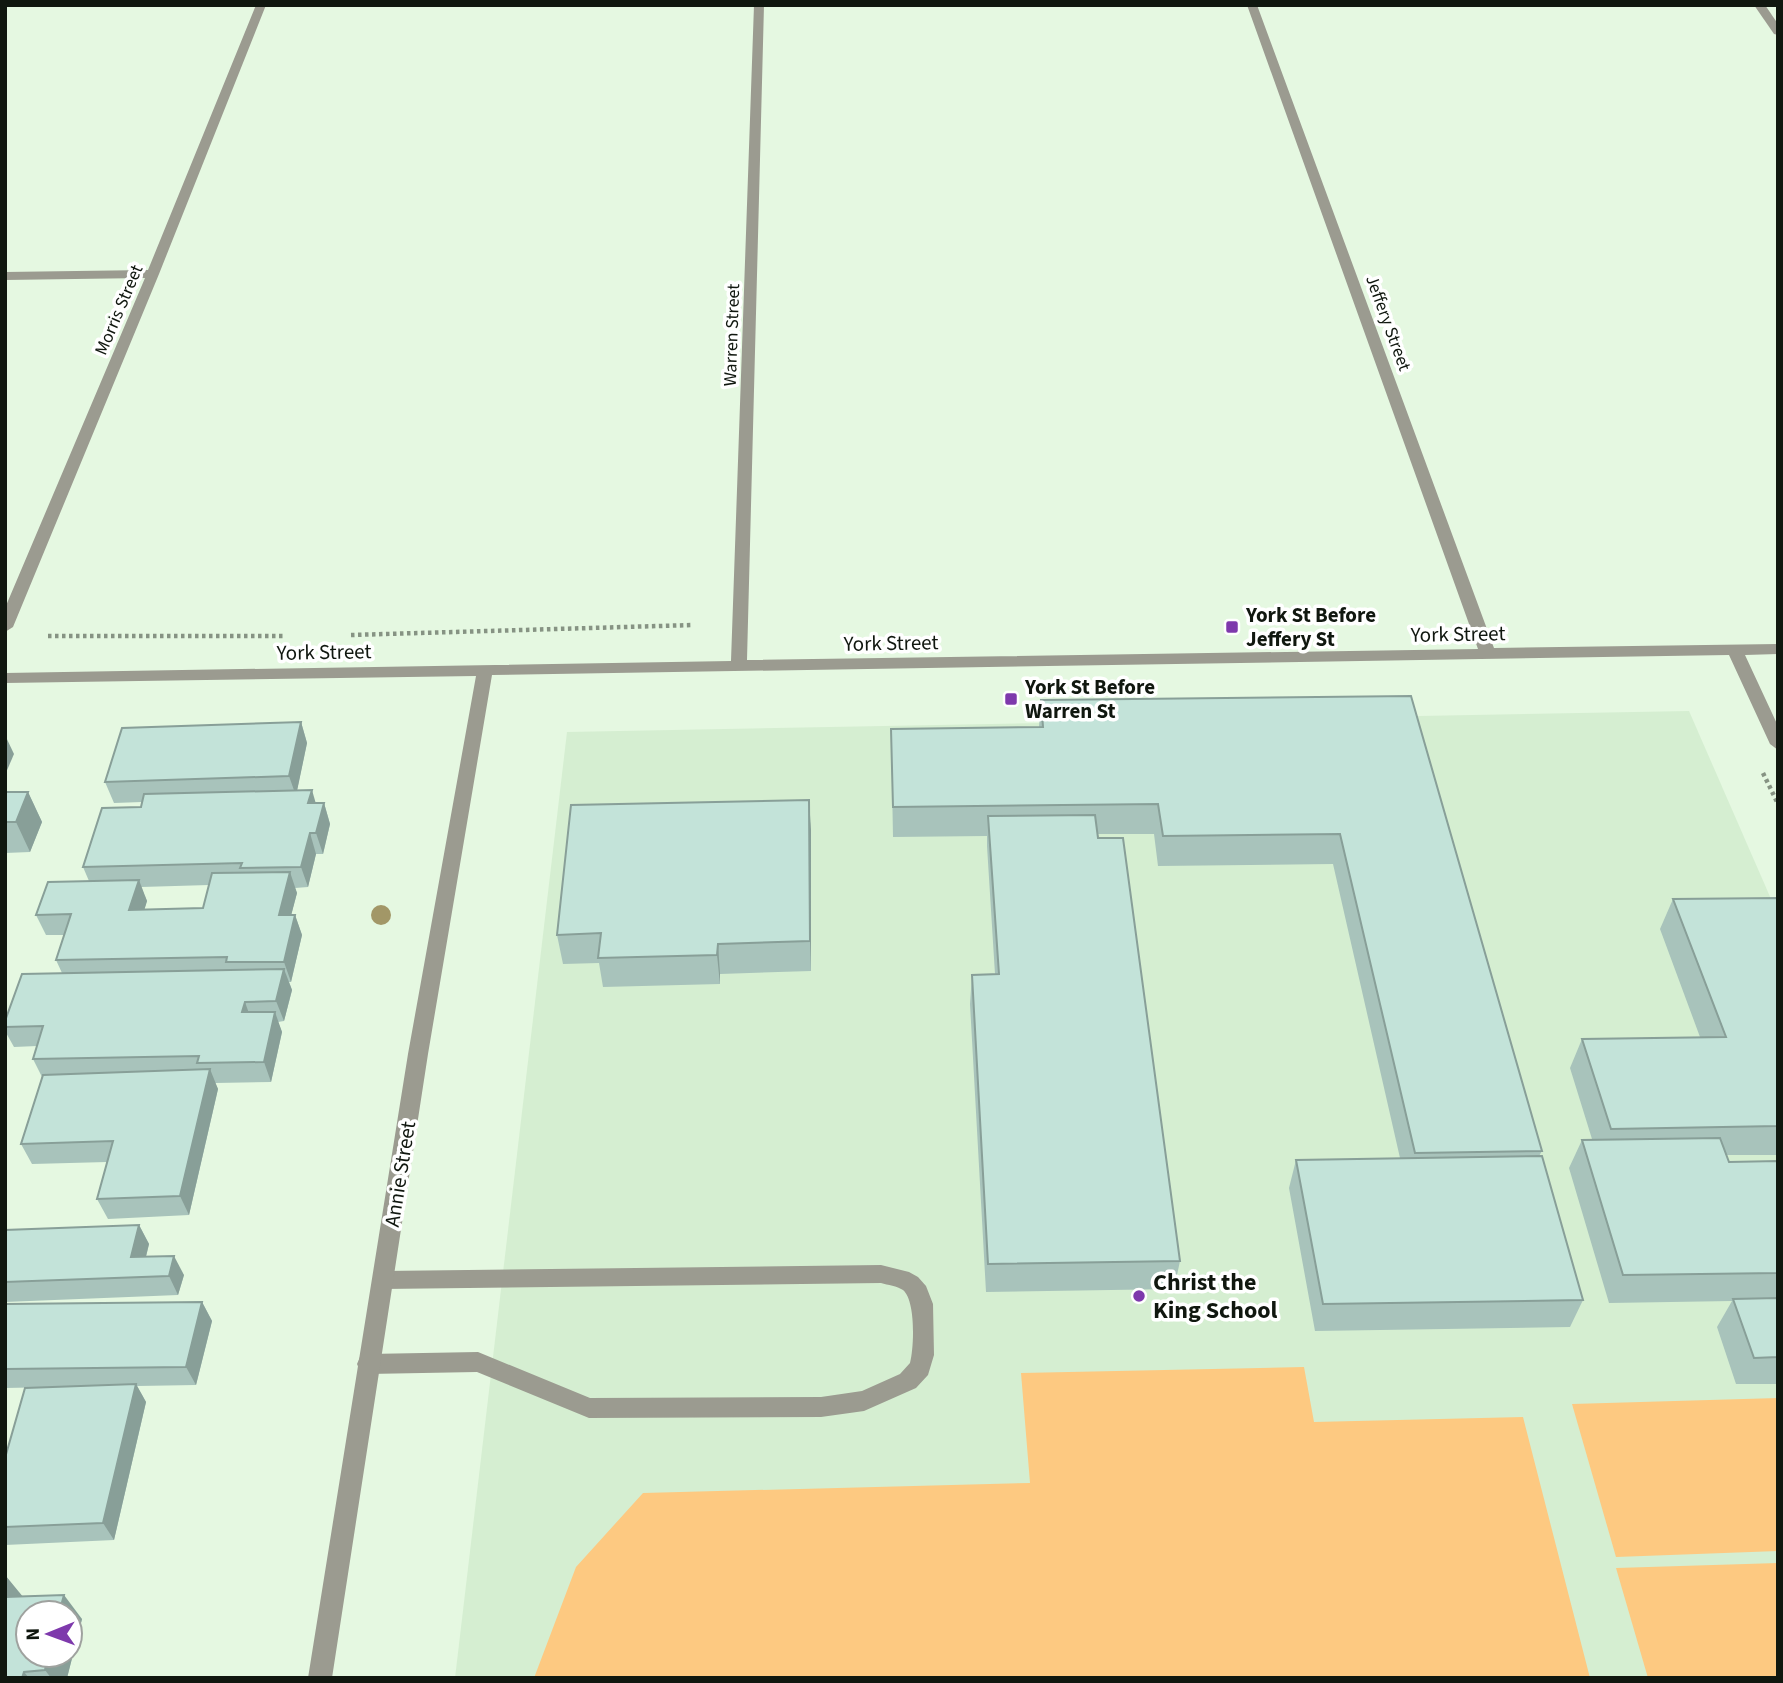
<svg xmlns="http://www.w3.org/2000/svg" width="1783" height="1683" font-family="'Source Sans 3',sans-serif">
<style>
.built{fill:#d5eed1}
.green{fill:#fdc981}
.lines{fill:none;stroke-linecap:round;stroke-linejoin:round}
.path{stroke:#869383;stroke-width:4.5;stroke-dasharray:3.5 3.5;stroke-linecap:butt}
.service{fill:#9b9b90;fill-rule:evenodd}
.minor{fill:#9b9b90;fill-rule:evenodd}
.tree{fill:#a29767}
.wall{fill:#a8c3bb;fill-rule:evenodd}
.shaded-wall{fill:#889f98}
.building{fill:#c3e3d9;stroke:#889f98;stroke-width:2}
.poi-dot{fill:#7e39ac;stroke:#fff;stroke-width:2.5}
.labels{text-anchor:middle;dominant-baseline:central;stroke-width:7;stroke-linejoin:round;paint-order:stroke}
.far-street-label{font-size:18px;fill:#10170f;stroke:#fff}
.poi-label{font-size:21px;font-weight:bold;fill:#10170f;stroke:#fff;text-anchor:start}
.street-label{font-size:21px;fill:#10170f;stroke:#fff}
.near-poi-label{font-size:24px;font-weight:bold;fill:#10170f;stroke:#fff;text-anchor:start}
</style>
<rect width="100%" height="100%" fill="#e5f8e1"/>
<path class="built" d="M1689 711 1778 915V1678H455L567 732Z"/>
<g class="green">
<path d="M1304 1367 1314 1422 1523 1417 1590 1678H534L576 1567 643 1493 1030 1483 1021 1373Z"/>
<path d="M1778 1398V1551L1616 1557 1572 1404Z"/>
<path d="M1778 1563V1678H1648L1616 1568Z"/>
</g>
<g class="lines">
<g class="path">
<path d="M351 635 693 625"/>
<path d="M48 636H286"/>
<path d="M1763 773 1778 804"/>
</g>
<path class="service" d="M881 1265 909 1272 918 1277 926 1286 933 1304 934 1355 928 1375 916 1388 864 1411 821 1417 589 1418 477 1372 368 1374 360 1371 357 1364 360 1357 368 1354 478 1352 590 1398 821 1397 862 1391 900 1374 910 1363C914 1348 916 1301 903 1290 897 1286 888 1285 881 1283L383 1289 376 1287 372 1280 376 1273 383 1271Z"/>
<g class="minor">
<path d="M256 5H266L159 274 13 627 5 632V608L145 278 5 280V272L148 270Z"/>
<path d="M754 5H764L747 660 1478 649 1247 5H1257L1494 648 1778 644V654L1745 655 1778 726V750L1770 744 1729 655 492 675 428 1054 332 1678H308L408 1054 476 676 5 683V673L731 661Z"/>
<path d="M1754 5H1765L1778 24V35L1774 34Z"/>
</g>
</g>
<circle class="tree" cx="381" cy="915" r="10"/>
<g class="wall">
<path d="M1411 696 1542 1151 1539 1156 1583 1300 1570 1327 1315 1331 1289 1188 1296 1160 1400 1158 1333 864 1158 866 1154 834H1098L1180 1261 1174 1289 986 1292 970 1004 972 975 995 974 987 846V836L893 837 891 729 1039 727 1041 700Z"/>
<path d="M301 722 307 743 297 790 316 803H324L330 824 323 854H316L308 887 295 888 297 893 291 915H295L302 935 291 982H289L292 990 284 1021 278 1022 282 1032 271 1082 215 1083 218 1089 189 1215 108 1219 97 1199 107 1162 32 1164 21 1144 42 1077 33 1059 37 1046 14 1047 5 1031V1027L62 973 56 960 64 935H46L36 915 89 881 83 867 141 807 142 802 114 803 105 782ZM209 885 203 908 144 910 147 901 141 887Z"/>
<path d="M5 792H28L42 822 30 852 5 853Z"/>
<path d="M811 830V971L720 974V984L603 987 599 963 563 964 557 935Z"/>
<path d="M1778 898V1155H1726L1729 1162 1778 1161V1384H1736L1717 1327 1732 1301 1609 1303 1569 1168 1582 1140 1592 1139 1570 1068 1582 1039 1700 1037 1660 929 1673 899Z"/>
<path d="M139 1225 149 1244 146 1257 184 1275 178 1295 5 1302V1230Z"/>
<path d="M202 1302 212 1321 196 1385 137 1386 146 1402 114 1540 5 1545V1458L56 1387 5 1388V1304Z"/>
<path d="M5 1575 22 1597 82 1619 67 1678H5Z"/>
</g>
<g class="shaded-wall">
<path d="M301 722 307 743 296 796 289 776Z"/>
<path d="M5 735 14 754 5 775Z"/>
<path d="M312 790 318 811 308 803Z"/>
<path d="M28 792 42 822 30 852 16 822Z"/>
<path d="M809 800 811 830V971L810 941Z"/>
<path d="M324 803 330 824 323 854 316 833Z"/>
<path d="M310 833 316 854 308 887 301 867Z"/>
<path d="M290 872 297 893 286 935 279 915Z"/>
<path d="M139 880 147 901 138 931 129 910Z"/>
<path d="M295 915 302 935 291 982 284 962Z"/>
<path d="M718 944 720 974V984L717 955Z"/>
<path d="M284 969 292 990 284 1021 276 1001Z"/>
<path d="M245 1002 252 1022 242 1012Z"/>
<path d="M275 1012 282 1032 271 1082 264 1062Z"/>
<path d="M210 1069 218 1089 189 1215 180 1196Z"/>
<path d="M139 1225 149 1244 141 1276 131 1257Z"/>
<path d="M174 1256 184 1275 178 1295 169 1276Z"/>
<path d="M202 1302 212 1321 196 1385 186 1367Z"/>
<path d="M136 1384 146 1402 114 1540 103 1523Z"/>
<path d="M5 1575 24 1598 5 1605Z"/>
<path d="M64 1595 82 1619 67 1678H51L45 1670 48 1655H70V1613H59Z"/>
<path d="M24 1672 29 1678H22Z"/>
</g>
<g class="building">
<path d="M1411 696 1542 1151 1415 1153 1340 834 1163 836 1158 804 893 807 891 729 1043 727 1041 700Z"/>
<path d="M301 722 289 776 105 782 122 728Z"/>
<path d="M312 790 308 803H324L316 833H310L301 867 240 868 242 863 83 867 102 808 141 807 144 794Z"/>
<path d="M5 792H28L16 822H5Z"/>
<path d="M809 800 810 941 718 944 717 955 598 958 601 933 557 935 571 805Z"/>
<path d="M1095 815 1098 838H1123L1180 1261 988 1264 972 975 999 974 988 816Z"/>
<path d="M290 872 279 915H295L284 962H226L227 957 56 960 71 914 36 915 48 882 139 880 129 910 203 908 212 873Z"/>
<path d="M1778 898V1126L1611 1129 1582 1039 1726 1037 1673 899Z"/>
<path d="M284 969 276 1001 245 1002 242 1012H275L264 1062 197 1063 199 1056 33 1059 43 1026 5 1027V1021L22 974Z"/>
<path d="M210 1069 180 1196 97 1199 113 1141 21 1144 43 1075Z"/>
<path d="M1720 1138 1729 1162 1778 1161V1273L1623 1275 1582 1140Z"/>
<path d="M1542 1156 1583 1300 1323 1304 1296 1160Z"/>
<path d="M139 1225 131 1257 174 1256 169 1276 5 1282V1230Z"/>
<path d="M1778 1298V1357L1754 1358 1733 1299Z"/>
<path d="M202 1302 186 1367 5 1369V1304Z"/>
<path d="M136 1384 103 1523 5 1527V1458L25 1388Z"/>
<path d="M64 1595 59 1613H28V1655H48L45 1670 24 1672 22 1678H5V1597Z"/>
</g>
<g class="poi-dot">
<rect x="1225" y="620" width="14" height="14" rx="3.5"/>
<rect x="1004" y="692" width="14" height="14" rx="3.5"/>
<circle cx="1139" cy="1296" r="7"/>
</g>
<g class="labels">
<g class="far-street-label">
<text transform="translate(119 310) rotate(-67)">Morris Street</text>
<text transform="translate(1388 323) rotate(70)">Jeffery Street</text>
<text transform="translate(732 335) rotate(-88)">Warren Street</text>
</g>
<g class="poi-label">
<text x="1246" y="615">York St Before<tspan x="1246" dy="24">Jeffery St</tspan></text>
<text x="1025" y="687">York St Before<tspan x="1025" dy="24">Warren St</tspan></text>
</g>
<g class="street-label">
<text transform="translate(1458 634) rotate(-1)">York Street</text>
<text transform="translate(891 643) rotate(-1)">York Street</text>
<text transform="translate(324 652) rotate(-1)">York Street</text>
<text transform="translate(400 1174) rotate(-81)">Annie Street</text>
</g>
<g class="near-poi-label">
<text x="1153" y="1282">Christ the<tspan x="1153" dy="28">King School</tspan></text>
</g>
</g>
<rect width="1783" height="1683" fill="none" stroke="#10170f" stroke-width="14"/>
<g transform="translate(49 1634) rotate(269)"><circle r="33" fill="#ffffff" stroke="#9fa29f" stroke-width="2"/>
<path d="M0-5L12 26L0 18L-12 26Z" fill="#7e39ac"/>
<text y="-10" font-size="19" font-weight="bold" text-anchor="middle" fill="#10170f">N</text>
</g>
</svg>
